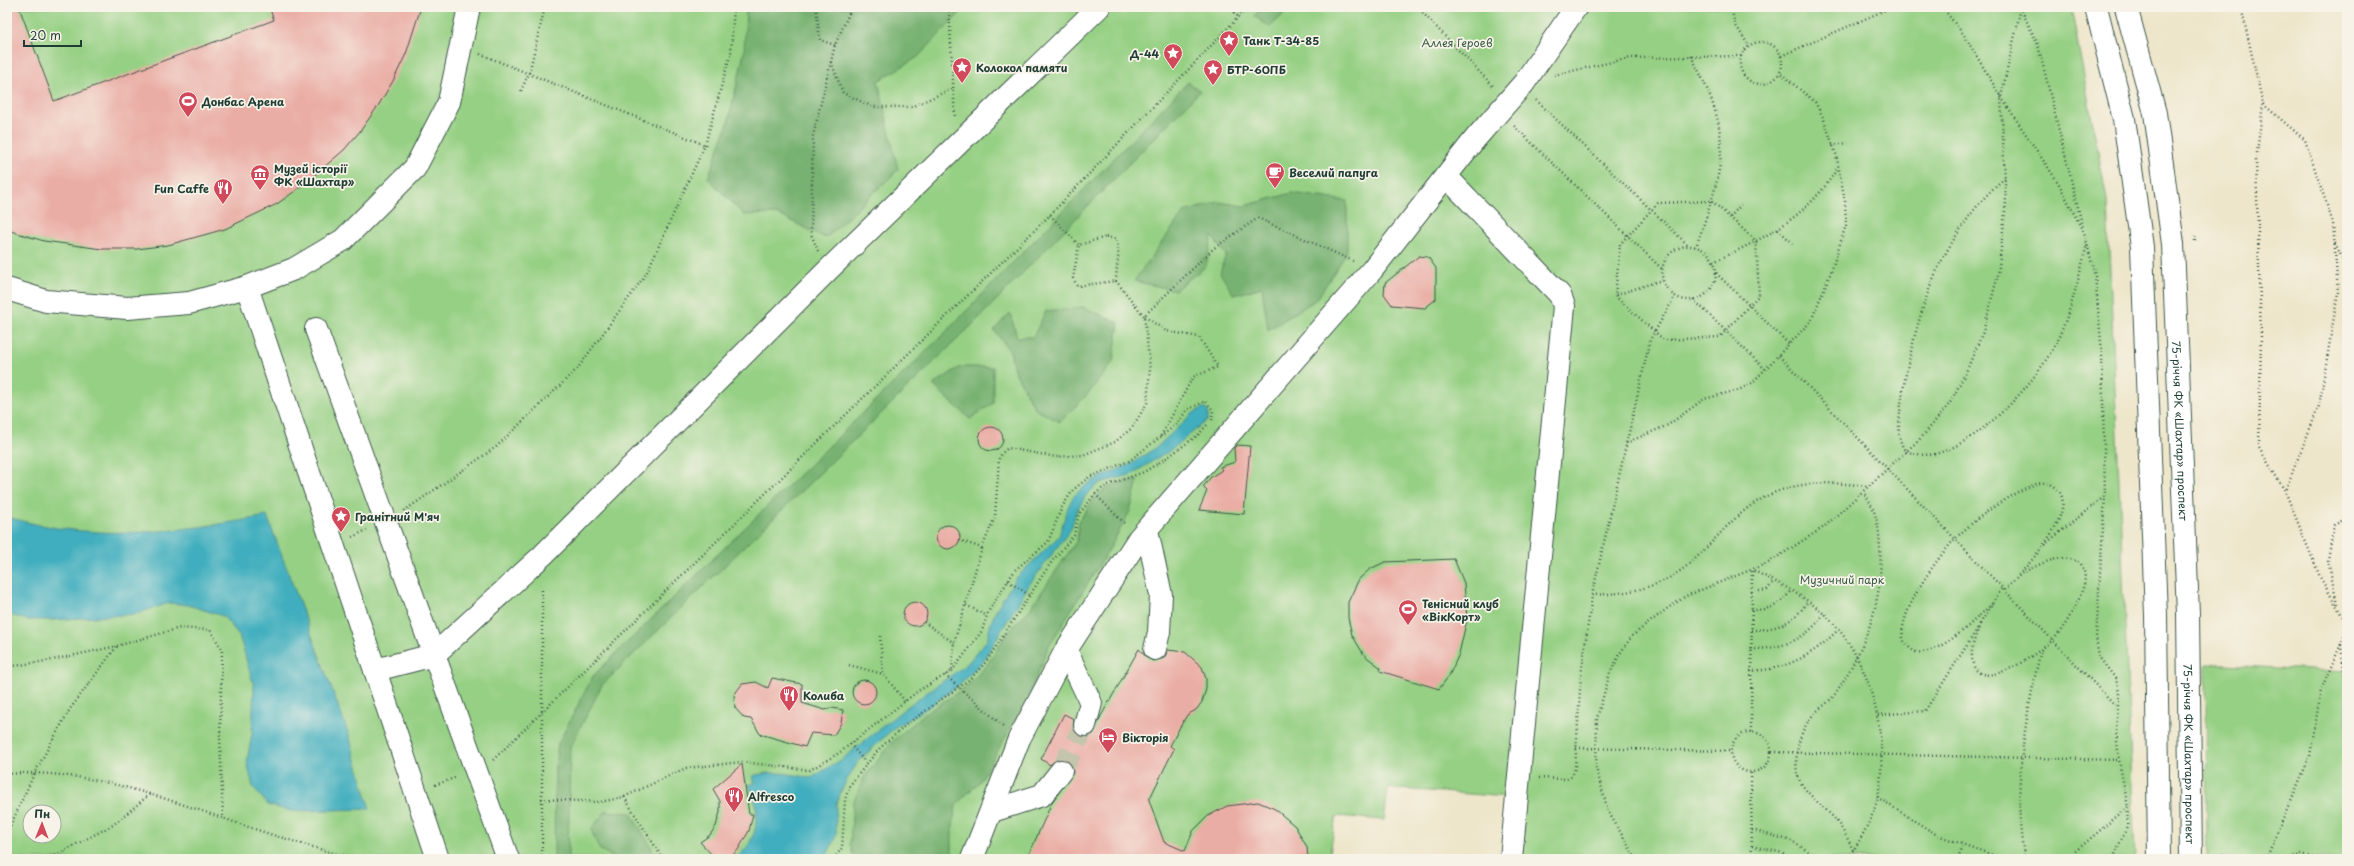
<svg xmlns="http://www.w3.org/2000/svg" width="2354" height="866" font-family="'Playpen Sans',sans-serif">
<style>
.green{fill:#96d084;stroke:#5a865c;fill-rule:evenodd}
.forest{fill:#78b272;stroke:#4c7853}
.water{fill:#40aebe;stroke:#307679}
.building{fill:#eaada5}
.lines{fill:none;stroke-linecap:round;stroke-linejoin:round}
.minor-tunnel{stroke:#c5c4ac;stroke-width:22;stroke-dasharray:22 11;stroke-linecap:butt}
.minor-casing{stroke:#3e564a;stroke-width:24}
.major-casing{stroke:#3e564a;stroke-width:24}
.path{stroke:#3e564a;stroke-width:2.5;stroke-dasharray:1 3;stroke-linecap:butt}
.minor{stroke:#fff;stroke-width:22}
.major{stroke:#fff;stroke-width:22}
.major-bridge-casing{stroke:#3e564a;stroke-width:24;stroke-linecap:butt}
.major-bridge{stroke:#fff;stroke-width:22}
.labels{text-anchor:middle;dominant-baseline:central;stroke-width:3.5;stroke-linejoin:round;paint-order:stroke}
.poi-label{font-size:11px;font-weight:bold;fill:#1f3d34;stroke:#f7f3e8;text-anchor:start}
.park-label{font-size:11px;fill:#375a44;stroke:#f7f3e8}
.street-label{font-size:11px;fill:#1f3d34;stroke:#f7f3e8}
</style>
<rect width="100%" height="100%" fill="#f7f3e8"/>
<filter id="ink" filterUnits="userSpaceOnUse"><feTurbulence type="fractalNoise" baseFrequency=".025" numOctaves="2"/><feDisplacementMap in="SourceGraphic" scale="8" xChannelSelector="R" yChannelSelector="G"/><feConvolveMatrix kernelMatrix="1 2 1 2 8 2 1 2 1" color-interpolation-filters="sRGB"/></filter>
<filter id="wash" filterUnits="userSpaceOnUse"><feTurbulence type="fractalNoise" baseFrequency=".012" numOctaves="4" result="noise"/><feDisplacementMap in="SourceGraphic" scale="16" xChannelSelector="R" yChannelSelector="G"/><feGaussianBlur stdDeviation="0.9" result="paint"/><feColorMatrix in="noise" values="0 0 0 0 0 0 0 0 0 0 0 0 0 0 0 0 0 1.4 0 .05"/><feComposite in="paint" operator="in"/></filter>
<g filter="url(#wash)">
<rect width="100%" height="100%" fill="#eee6ca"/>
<g class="green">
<path d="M7 7H2071L2107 200 2135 859H1518L1522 798 1388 788 1384 820 1336 816 1329 859H7ZM30 812H54V836H30Z"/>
<path d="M2206 664 2347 672V859H2207Z"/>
</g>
<g class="forest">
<path d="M746 7H961L962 11 918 57 878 81 898 170 826 238 777 214 744 215 708 178 728 123 744 53Z"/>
<path d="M1264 7H1291L1270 27 1254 16Z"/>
<path d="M1188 82 1200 91 973 324 602 685 570 748 568 859H554L555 766 558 744 593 676 942 336Z"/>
<path d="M1292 193 1347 201V252L1317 299 1268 330 1262 287 1234 295 1220 273 1226 255 1212 236 1206 266 1175 290 1134 281 1184 212 1218 202 1244 206Z"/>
<path d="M1083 307 1119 323 1113 362 1088 394 1060 422 1035 409 1014 370 1010 351 994 330 1010 313 1017 337H1033L1046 311Z"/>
<path d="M960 367H993V403L970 419 933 385Z"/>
<path d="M1138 480 1130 511 1110 548 1048 647 1029 696 981 780 956 805 952 832V857L950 859H931L926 853 914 859H854L850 844 853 803 865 776 893 741 923 715 967 686 989 662 1007 633 1030 609 1077 540 1079 521 1093 500 1105 489 1120 482Z"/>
<path d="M606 811 631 813 651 847 654 859H616L599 849 591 829Z"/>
</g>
<g class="water">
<path d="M1204 407 1208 411V420L1168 452 1130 475 1100 483 1086 495 1076 512 1071 529 1029 585 983 661 958 686 926 709 895 727 858 762 845 783 836 804V836L825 859H735C759 841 762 811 749 785L755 783 752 776C773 770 790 774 811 778L841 760 904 709 967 664 987 640 991 622 997 608 1016 578 1059 536 1068 507 1073 497 1081 489 1092 481 1131 464 1157 447 1192 414Z"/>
<path d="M267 516 349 735 370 809 291 811 268 805 253 787 247 762 252 733 254 686 239 635 223 616 188 605 169 603 136 614 53 620H27L7 614V517C96 543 179 532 267 516Z"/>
</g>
<g id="blocks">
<g class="building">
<path d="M7 7H19L54 101 274 20 269 7H421L406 54 393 81 378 106 361 130 344 150 302 186 277 204 225 229 168 245 137 249H102L44 241 7 230Z"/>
<path d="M1419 256 1428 257 1436 268V299L1425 308 1392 305 1384 294 1385 283Z"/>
<circle cx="991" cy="439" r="12"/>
<path d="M1237 445 1250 446 1244 514 1199 510 1207 491 1203 487 1211 477 1222 470 1220 467 1235 462 1234 448Z"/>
<circle cx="948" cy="537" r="12"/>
<path d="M1454 559 1464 583 1467 619 1459 654 1449 676 1439 689 1380 671 1381 668 1364 655 1352 635 1348 618V602L1359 579 1370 569 1385 562Z"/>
<circle cx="915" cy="614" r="12"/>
<path d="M1139 649 1147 658 1153 661 1164 658 1168 650 1185 652 1202 667 1206 679V689L1202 702 1196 710 1187 715 1180 727 1170 746 1174 749 1149 800 1164 842 1185 851 1193 831 1208 816 1227 806 1258 802 1275 809 1295 826 1307 847 1308 859H1027L1052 802 1073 773 1072 766 1063 759 1056 760 1050 765 1041 759 1064 714 1074 719 1073 728 1076 734 1088 737 1093 734 1101 716Z"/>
<path d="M772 678 802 684V703L825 710 832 708 843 710 841 723 834 735 811 733 805 747 760 734 751 719 744 718 735 708 734 695 742 684 756 682 768 688Z"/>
<circle cx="864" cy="692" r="12"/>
<path d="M742 764 749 814H753L749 831 738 850 728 859H716L700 842 710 835 716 826 720 812V801L713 789Z"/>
</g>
</g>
</g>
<g filter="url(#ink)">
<use href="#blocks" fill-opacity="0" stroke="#3e564a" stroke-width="1"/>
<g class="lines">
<path class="minor-tunnel" d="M1061 771 1085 725"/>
<defs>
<g id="minor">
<path d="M1446 176 1560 295 1564 306 1511 859"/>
<path d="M247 287 438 859"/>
<path d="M7 289 46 301 127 308 189 303 247 287 294 269 343 240 415 168 449 102 469 7"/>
<path d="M316 329 508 859"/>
<path d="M1147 530 1161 595 1159 632 1155 649"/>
<path d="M1066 650 1091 703 1085 725"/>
<path d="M375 670 434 655 543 555 827 271 1099 7"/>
<path d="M992 811 1042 795 1061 771"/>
<path d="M972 859 1019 739 1066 650 1139 538 1372 270 1475 139 1524 83 1576 7"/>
</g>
<g id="major">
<path d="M2096 7 2124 119 2142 247 2156 615"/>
<path id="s1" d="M2126 7 2155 113 2173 244 2188 614"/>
</g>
</defs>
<use href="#minor" class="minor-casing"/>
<use href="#major" class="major-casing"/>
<g class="path">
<path d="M816 7 820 40 835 45"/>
<path d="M949 7 955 118"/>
<path d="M1228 7 1239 17"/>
<path d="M1417 7 1494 87"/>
<path d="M1731 7 1735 24 1749 46"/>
<path d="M1942 7 1964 35 2001 97 2059 184 2085 235 2095 276 2102 353 2105 496 2096 637 2099 657 2116 679 2119 693 2116 731 2119 760 2128 807 2127 827 2113 859"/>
<path d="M2020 7 2038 45 2083 228"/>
<path d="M2241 7 2263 104 2256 161 2261 336 2259 448 2285 491 2320 577 2347 624"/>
<circle cx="1761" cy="63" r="21"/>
<path d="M480 54 705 145"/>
<path d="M1691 56C1735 138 1725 163 1696 247"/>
<path d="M1781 56 1892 7"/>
<path d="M831 62 843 93 873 107H911L954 88"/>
<path d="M1554 75 1630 58 1742 56"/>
<path d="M521 91 529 73 545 7"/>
<path d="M1536 100 1688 245"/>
<path d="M2263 104 2305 140 2333 223 2338 293 2319 406 2285 491"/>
<path d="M1514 126 1662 269"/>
<path d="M1832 145 1848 143"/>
<path d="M2005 178C1978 200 1959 229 1942 260 1922 296 1899 389 1899 430 1899 438 1901 444 1905 451 1914 454 1924 456 1935 454 1981 442 2035 384 2056 343 2071 312 2079 277 2087 244"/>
<path d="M1712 201 1756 241 1759 295 1720 337 1664 340 1615 296 1620 244 1658 203Z"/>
<path d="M1050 215 1079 245"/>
<path d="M1730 217 1741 205"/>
<path d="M1778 229 1794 245"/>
<path d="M2195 236V243"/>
<path d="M1106 237 1116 239C1121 253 1116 267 1116 281L1077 286 1073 278 1079 245Z"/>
<path d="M2335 243 2347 268"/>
<circle cx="1689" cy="273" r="27"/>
<path d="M818 251 811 234 813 136 835 45 852 7"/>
<path d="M1713 262C1764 238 1806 219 1837 169"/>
<path d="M1716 273 1790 345"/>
<path d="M1616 295 1662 280"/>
<path d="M1693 299 1765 369"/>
<path d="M1779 356 2117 707"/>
<path d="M1161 436 1193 377 1218 367 1199 337 1166 331 1144 316 1214 248 1258 218 1353 261"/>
<path d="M1626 443 1668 425 1704 399 1739 390 1752 383 1811 321 1831 272 1846 225 1845 201 1836 154 1823 117 1815 102 1780 73"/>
<path d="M1095 494 1125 524"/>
<path d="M404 511 496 447 578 368 646 274 705 145 731 52 734 7"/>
<path d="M352 537 367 530"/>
<path d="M959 540 982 548 995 517 999 459 1002 453 1008 448 1056 457 1083 455 1115 442 1132 428 1147 403 1150 369 1147 341 1144 316 1116 281"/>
<path d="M2044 545 2105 496"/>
<path d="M1008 581 1029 595"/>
<path d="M1751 592 1767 590 1774 581"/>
<path d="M1592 595C1617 594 1643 591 1665 580 1707 560 1727 511 1776 492 1807 480 1837 483 1869 486"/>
<path d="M1992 604C1973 621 1942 655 1915 652 1911 649 1906 645 1904 641 1894 617 1938 557 1954 540 1971 522 2007 495 2031 486 2040 482 2049 481 2056 488 2083 510 2020 574 2004 591"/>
<path d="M2337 604 2328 560 2334 525 2347 518"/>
<path d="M966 605 987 616"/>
<path d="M1751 610C1769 610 1781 606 1791 590"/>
<path d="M924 622 954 643"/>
<path d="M1980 624C1977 634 1971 645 1972 656 1973 701 2040 652 2053 640 2064 628 2072 613 2079 599 2084 586 2088 577 2081 564 2061 551 2041 564 2022 573"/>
<path d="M1980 624 2002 588"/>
<path d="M1751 630C1776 630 1794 623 1808 601"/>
<path d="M880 636 883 674 905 701"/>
<path d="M2341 645 2347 696"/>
<path d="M1751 649C1782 649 1806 640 1824 614"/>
<path d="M849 665 883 674"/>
<path d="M7 667 52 660 117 646 180 628 210 630 222 649 220 735 223 819"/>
<path d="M952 671 982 631 988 612 1015 570 1048 542 1062 507 1073 490 1089 477 1129 461 1176 425 1187 410 1205 401 1213 410 1212 421"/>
<path d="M1750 671C1787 670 1813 655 1838 630"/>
<path d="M945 675 1003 726"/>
<path d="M1878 715 1925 711 1978 628"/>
<circle cx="1751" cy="752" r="20"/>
<path d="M1751 732 1752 570C1777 582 1801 594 1822 612 1870 654 1890 735 1878 796 1873 819 1860 840 1848 859"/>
<path d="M850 744 867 764"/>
<path d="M1576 748 1731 751"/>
<path d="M1772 752 2119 760"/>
<path d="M493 760 1050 215 1248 7"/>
<path d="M1751 773 1752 859"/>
<path d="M7 774C106 766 206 817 300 843 314 847 329 853 344 855 367 859 393 858 416 855"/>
<path d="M1539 778 1565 779 1572 776 1575 768 1581 675 1592 595 1650 340 1675 296"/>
<path d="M435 785 457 777"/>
<path d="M624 797 663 859"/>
<path d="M1877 797 1937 835 2004 859"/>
<path d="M541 799 600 802 624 797 686 768 742 762 810 770 839 753 918 691 952 671 954 643 982 548"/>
<path d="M1752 830 1792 841 1820 859"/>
<path d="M7 833 35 772 70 709 117 646"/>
<path d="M1752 846 1779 852 1794 859"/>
<path d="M1853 850C1848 839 1842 828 1835 819 1823 805 1800 791 1797 772 1794 752 1801 727 1815 713 1821 707 1831 701 1835 694 1864 650 1884 603 1880 549 1879 529 1877 509 1863 492"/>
<path d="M2222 854 2233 859"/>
<path d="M48 859 113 825 150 794"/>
<path d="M60 859 65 851"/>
<path d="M542 859V583"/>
<path d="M834 859 842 848 845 799 850 785 879 749 907 724 970 679 986 662 1050 564 1074 535 1079 514 1095 494 1105 486 1144 472 1168 457 1198 435 1208 424"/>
<path d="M1636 859 1608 811 1596 768 1597 718 1610 673 1621 652 1632 636 1668 608 1686 596 1768 563 1824 527 1922 437 1950 403 1966 372 1983 332 1998 275 2006 203 2001 97 2021 8 2024 7"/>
<path d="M1958 859 1963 845"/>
<path d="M2025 859C2011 794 2026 713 2041 650"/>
<path d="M2066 859 2128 807"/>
<path d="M2266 859 2310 756 2321 690 2347 630"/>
<path d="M2290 859 2302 854 2320 859"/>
</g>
<use href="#minor" class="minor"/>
<use href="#major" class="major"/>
<defs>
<g id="major-bridge">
<path id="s2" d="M2188 614 2191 859"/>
<path d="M2156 615 2159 859"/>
</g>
</defs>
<use href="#major-bridge" class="major-bridge-casing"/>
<use href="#major-bridge" class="major-bridge"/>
</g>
</g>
<defs>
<symbol id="sight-pin" viewBox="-11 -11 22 30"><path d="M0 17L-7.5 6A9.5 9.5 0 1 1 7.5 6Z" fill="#d1495b" stroke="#f7f3e8"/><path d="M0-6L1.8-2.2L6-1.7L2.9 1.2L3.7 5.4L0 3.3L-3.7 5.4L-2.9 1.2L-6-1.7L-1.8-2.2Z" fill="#fff"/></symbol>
<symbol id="stadium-pin" viewBox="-11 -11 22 30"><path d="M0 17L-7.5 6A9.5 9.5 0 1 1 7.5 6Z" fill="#d1495b" stroke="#f7f3e8"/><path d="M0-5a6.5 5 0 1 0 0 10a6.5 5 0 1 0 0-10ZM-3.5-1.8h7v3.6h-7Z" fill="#fff"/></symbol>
<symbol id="cafe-pin" viewBox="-11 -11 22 30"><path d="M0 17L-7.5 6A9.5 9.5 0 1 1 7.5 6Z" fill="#d1495b" stroke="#f7f3e8"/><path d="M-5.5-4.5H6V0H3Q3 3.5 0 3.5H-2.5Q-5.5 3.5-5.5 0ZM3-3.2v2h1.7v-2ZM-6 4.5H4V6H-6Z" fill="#fff"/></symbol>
<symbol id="museum-pin" viewBox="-11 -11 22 30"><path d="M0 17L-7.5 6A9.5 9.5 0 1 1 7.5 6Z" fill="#d1495b" stroke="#f7f3e8"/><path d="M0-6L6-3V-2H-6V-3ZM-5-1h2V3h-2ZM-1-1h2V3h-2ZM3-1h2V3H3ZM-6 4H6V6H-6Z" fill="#fff"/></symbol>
<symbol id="restaurant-pin" viewBox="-11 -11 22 30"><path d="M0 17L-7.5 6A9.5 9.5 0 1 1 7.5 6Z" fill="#d1495b" stroke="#f7f3e8"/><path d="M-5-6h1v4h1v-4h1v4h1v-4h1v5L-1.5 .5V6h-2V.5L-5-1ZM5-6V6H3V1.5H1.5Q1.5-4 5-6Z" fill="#fff"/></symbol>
<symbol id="hotel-pin" viewBox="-11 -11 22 30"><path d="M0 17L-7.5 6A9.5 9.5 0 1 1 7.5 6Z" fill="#d1495b" stroke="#f7f3e8"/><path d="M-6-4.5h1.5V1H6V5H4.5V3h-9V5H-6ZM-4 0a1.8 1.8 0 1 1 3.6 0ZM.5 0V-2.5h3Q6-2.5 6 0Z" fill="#fff"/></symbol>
</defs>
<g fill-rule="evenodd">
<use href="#sight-pin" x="1218" y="29" width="22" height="30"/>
<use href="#sight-pin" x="1162" y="42" width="22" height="30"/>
<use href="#sight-pin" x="951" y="56" width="22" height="30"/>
<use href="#sight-pin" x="1202" y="58" width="22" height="30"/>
<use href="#stadium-pin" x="177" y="90" width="22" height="30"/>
<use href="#cafe-pin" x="1264" y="161" width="22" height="30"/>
<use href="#museum-pin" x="249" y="163" width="22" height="30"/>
<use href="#restaurant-pin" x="212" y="177" width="22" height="30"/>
<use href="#sight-pin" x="330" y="505" width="22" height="30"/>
<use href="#stadium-pin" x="1397" y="598" width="22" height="30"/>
<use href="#restaurant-pin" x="778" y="684" width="22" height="30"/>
<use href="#hotel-pin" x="1097" y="726" width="22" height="30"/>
<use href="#restaurant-pin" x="723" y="785" width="22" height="30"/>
</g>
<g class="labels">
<g class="poi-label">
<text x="1243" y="40">Танк Т-34-85</text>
<text x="1159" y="53" text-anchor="end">Д-44</text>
<text x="976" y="67">Колокол памяти</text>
<text x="1227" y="69">БТР-60ПБ</text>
<text x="202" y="101">Донбас Арена</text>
<text x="274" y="168">Музей історії<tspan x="274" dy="13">ФК «Шахтар»</tspan></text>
<text x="1289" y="172">Веселий папуга</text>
<text x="209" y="188" text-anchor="end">Fun Caffe</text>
<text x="355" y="516">Гранітний М'яч</text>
<text x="1422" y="603">Тенісний клуб<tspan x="1422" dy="13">«ВікКорт»</tspan></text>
<text x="803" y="695">Колиба</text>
<text x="1122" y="737">Вікторія</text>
<text x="748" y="796">Alfresco</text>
</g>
<g class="park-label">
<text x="1457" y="42">Аллея Героев</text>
<text x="1842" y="579">Музичний парк</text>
</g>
<g class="street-label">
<text stroke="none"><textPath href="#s1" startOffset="429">75-річчя ФК «Шахтар» проспект</textPath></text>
<text stroke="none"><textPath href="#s2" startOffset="140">75-річчя ФК «Шахтар» проспект</textPath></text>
</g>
</g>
<rect width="2354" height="866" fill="none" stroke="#f7f3e8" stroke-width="24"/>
<g transform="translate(42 824) rotate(1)"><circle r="19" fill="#f7f3e8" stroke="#a1aaa0"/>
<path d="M0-3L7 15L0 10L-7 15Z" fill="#d1495b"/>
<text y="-6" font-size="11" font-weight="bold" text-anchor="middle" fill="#1f3d34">Пн</text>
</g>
<path d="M24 40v6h57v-6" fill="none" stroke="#1f3d34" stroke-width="2"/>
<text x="30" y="40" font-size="12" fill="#1f3d34" stroke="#f7f3e8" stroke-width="3" paint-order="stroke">20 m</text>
</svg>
